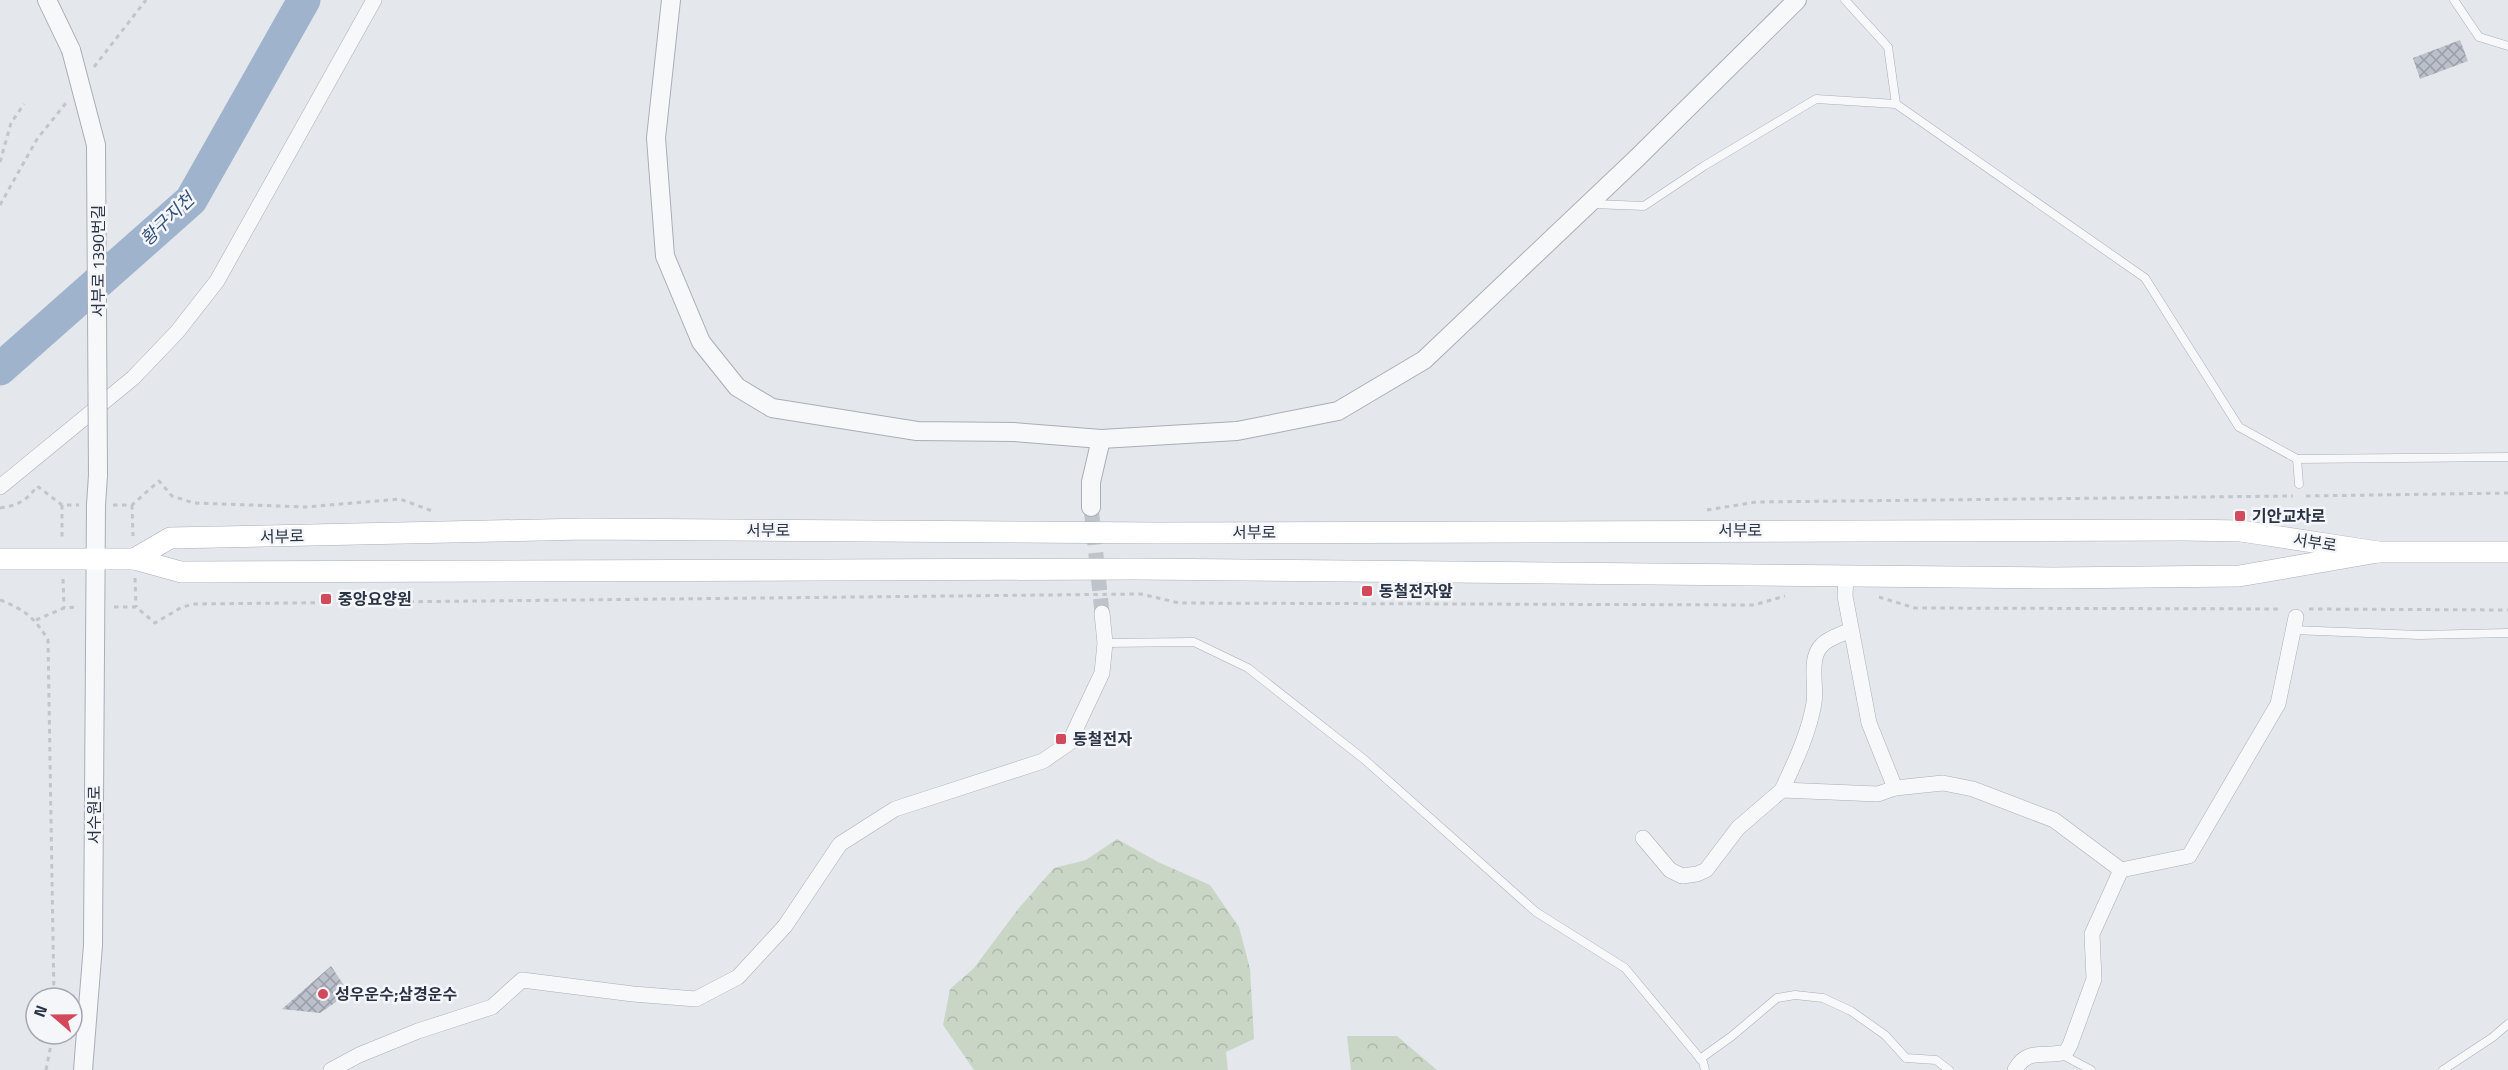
<svg xmlns="http://www.w3.org/2000/svg" width="2508" height="1070" font-family="'Titillium Web','Noto Sans KR',sans-serif">
<style>
.forest{fill:url(#forest-crowns)}
.lines{fill:none;stroke-linecap:round;stroke-linejoin:round}
.river{stroke:#9fb4cc;stroke-width:33}
.building{fill:url(#building-cross-hatch)}
.minor-tunnel{stroke:#bfc3cb;stroke-width:15;stroke-dasharray:15 8;stroke-linecap:butt}
.service-casing{stroke:#a9aeb7;stroke-width:9}
.minor-casing{stroke:#a9aeb7;stroke-width:16}
.tertiary-casing{stroke:#a9aeb7;stroke-width:20}
.secondary-casing{stroke:#a9aeb7;stroke-width:22}
.path{stroke:#c2c5cb;stroke-width:3;stroke-dasharray:4.5 4.5;stroke-linecap:butt}
.service{stroke:#f7f8fa;stroke-width:8}
.minor{stroke:#f7f8fa;stroke-width:15}
.tertiary{stroke:#f7f8fa;stroke-width:18}
.secondary{stroke:#fff;stroke-width:21}
.tertiary-bridge-casing{stroke:#a9aeb7;stroke-width:20;stroke-linecap:butt}
.tertiary-bridge{stroke:#f7f8fa;stroke-width:18}
.poi-dot{fill:#d1495b;stroke:#f4f6f9;stroke-width:2}
.labels{text-anchor:middle;dominant-baseline:central;stroke-width:5;stroke-linejoin:round;paint-order:stroke}
.street-label{font-size:16px;fill:#2b3445;stroke:#f4f6f9}
.poi-label{font-size:16px;font-weight:bold;fill:#2b3445;stroke:#f4f6f9;text-anchor:start}
.water-label{font-size:18px;font-style:italic;fill:#34527a;stroke:#f4f6f9}
</style>
<defs>
<pattern id="forest-crowns" width="20" height="18" patternUnits="userSpaceOnUse" patternTransform="scale(1.5)"><rect width="20" height="18" fill="#c9d6c5"/><path d="M2 6a3 3 0 1 1 6 0M12 15a3 3 0 1 1 6 0" fill="none" stroke="#adb8ab"/></pattern>
<pattern id="building-cross-hatch" width="8" height="8" patternUnits="userSpaceOnUse" patternTransform="scale(1.5)"><rect width="8" height="8" fill="#bbc0ca"/><path d="M0 0l8 8M0 8l8-8" fill="none" stroke="#989da6"/></pattern>
</defs>
<rect width="100%" height="100%" fill="#e4e7ec"/>
<g class="forest">
<path d="M1117 839 1158 862 1210 885 1239 927 1250 969 1254 1039 1226 1052 1228 1070H974L943 1025 950 989 974 968 1019 908 1054 868 1086 860Z"/>
<path d="M1347 1036H1397L1437 1070H1351Z"/>
</g>
<g class="lines">
<path class="river" d="M0 369 191 200 304 0"/>
</g>
<g class="building">
<path d="M2460 40 2468 61 2420 79 2413 58Z"/>
<path d="M331 966 349 993 320 1013 282 1009Z"/>
</g>
<g class="lines">
<path class="minor-tunnel" d="M1091 507 1102 613"/>
<defs>
<g id="service">
<path d="M1845 0 1888 47 1896 104"/>
<path d="M2454 0 2479 37 2508 46"/>
<path d="M1593 204 1644 206 1704 166 1816 99 1896 104 2145 278 2239 427 2297 459 2508 457"/>
<path d="M2297 459 2299 484"/>
<path d="M2293 630 2419 635 2508 633"/>
<path d="M1105 643 1194 642 1248 668 1365 760 1536 912 1625 968 1703 1062 1705 1070"/>
<path d="M2061 1054 2091 1070"/>
<path d="M1700 1059 1732 1036 1777 998 1795 995 1823 998 1851 1011 1885 1035 1906 1058 1936 1060 1949 1070"/>
<path d="M2443 1070 2493 1037 2508 1024"/>
</g>
<g id="minor">
<path d="M0 487 133 378 177 332 217 281 374 0"/>
<path d="M1846 576 1845 596 1869 723 1895 788 1943 783 1973 789 2054 820 2121 870"/>
<path d="M1782 790C1795 762 1809 733 1814 703 1817 686 1808 659 1822 645 1828 638 1842 634 1851 630"/>
<path d="M1643 838 1670 870 1682 876 1697 874 1706 870 1738 828 1782 790 1878 794 1895 788"/>
<path d="M331 1070 359 1055 418 1031 492 1007 522 980 633 994 696 999 738 977 785 926 840 844 895 809 1043 761 1069 743 1102 673 1105 643 1102 613"/>
<path d="M2015 1070C2027 1047 2045 1058 2066 1052L2070 1045 2094 979 2092 934 2121 870 2189 856 2278 704 2296 617"/>
</g>
<g id="tertiary">
<path d="M47 0 71 50"/>
<path d="M671 0 656 138 665 256 701 342 737 387 772 408 917 431 1014 432 1101 439 1237 431 1338 411 1424 360 1637 158 1797 0"/>
<path d="M1091 507V482L1101 439"/>
<path d="M83 1070 93 945 96 505 98 475"/>
</g>
<g id="secondary">
<path d="M0 559H134L181 572 1136 569 2054 578 2239 576 2378 552"/>
<path d="M134 559 170 538 585 529 1156 533 2184 530 2241 531 2378 552H2508"/>
</g>
</defs>
<use href="#service" class="service-casing"/>
<use href="#minor" class="minor-casing"/>
<use href="#tertiary" class="tertiary-casing"/>
<use href="#secondary" class="secondary-casing"/>
<g class="path">
<path d="M94 67 146 0"/>
<path d="M0 162 11 123 24 104"/>
<path d="M0 205 37 139 66 103"/>
<path d="M2306 496 2508 493"/>
<path d="M62 505V540"/>
<path d="M113 505H132L159 481 172 496 194 503 306 507 400 499 435 512"/>
<path d="M132 505 133 536"/>
<path d="M0 508C17 506 28 500 37 486L62 505H79"/>
<path d="M1707 510 1756 502 2293 496"/>
<path d="M135 578 136 607"/>
<path d="M63 579 64 608"/>
<path d="M1879 597 1915 608 2281 609"/>
<path d="M0 600C24 609 35 618 48 640L54 998"/>
<path d="M114 607H136L155 623 182 607 195 604 1141 594 1179 603 1754 605 1785 596"/>
<path d="M2309 609 2508 610"/>
<path d="M36 620 64 608 77 607"/>
<path d="M46 1070 53 1034"/>
</g>
<use href="#service" class="service"/>
<use href="#minor" class="minor"/>
<use href="#tertiary" class="tertiary"/>
<use href="#secondary" class="secondary"/>
<defs>
<path id="tertiary-bridge" d="M71 50 96 145 98 475"/>
</defs>
<use href="#tertiary-bridge" class="tertiary-bridge-casing"/>
<use href="#tertiary-bridge" class="tertiary-bridge"/>
</g>
<g class="poi-dot">
<rect x="2234" y="510" width="12" height="12" rx="3"/>
<rect x="1361" y="585" width="12" height="12" rx="3"/>
<rect x="320" y="593" width="12" height="12" rx="3"/>
<rect x="1055" y="733" width="12" height="12" rx="3"/>
<circle cx="323" cy="994" r="6"/>
</g>
<g class="labels">
<g class="street-label">
<text transform="translate(98 261) rotate(-90)">서부로 1390번길</text>
<text x="768" y="530">서부로</text>
<text x="1740" y="530">서부로</text>
<text x="1254" y="532">서부로</text>
<text transform="translate(282 536) rotate(-1)">서부로</text>
<text transform="translate(2315 542) rotate(9)">서부로</text>
<text transform="translate(94 815) rotate(-90)">서수원로</text>
</g>
<g class="poi-label">
<text x="2252" y="516">기안교차로</text>
<text x="1379" y="591">동철전자앞</text>
<text x="338" y="599">중앙요양원</text>
<text x="1073" y="739">동철전자</text>
<text x="335" y="994">성우운수;삼경운수</text>
</g>
<g class="water-label">
<text transform="translate(167 219) rotate(-44)">황구지천</text>
</g>
</g>
<g transform="translate(54 1016) rotate(290)"><circle r="28" fill="#f4f6f9" stroke="#a4a8b1" stroke-width="1.5"/>
<path d="M0-4.5L10 22L0 15L-10 22Z" fill="#d1495b"/>
<text y="-9" font-size="16" font-weight="bold" text-anchor="middle" fill="#2b3445">N</text>
</g>
</svg>
